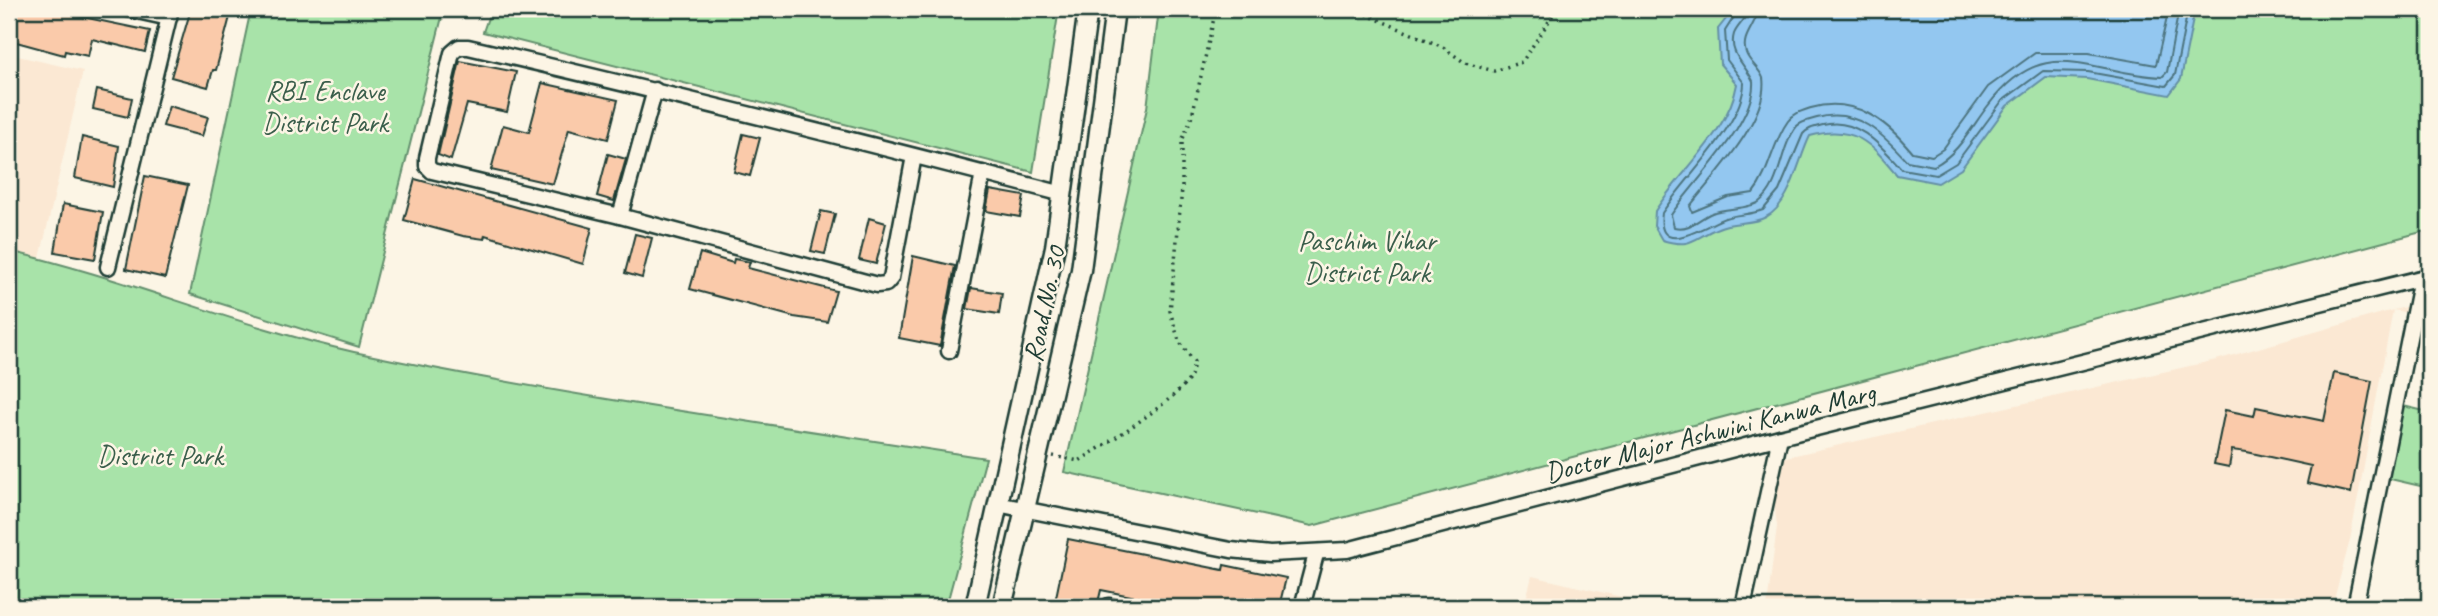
<svg xmlns="http://www.w3.org/2000/svg" width="2438" height="616" font-family="Caveat,sans-serif">
<style>
.built{fill:#fbe8d3}
.green{fill:#a8e3a9;stroke:#64906e;stroke-width:2}
.water{fill:#93c7f0;stroke:#6590a5;stroke-width:2}
.lines{fill:none;stroke-linecap:round;stroke-linejoin:round}
.shore{stroke:#4d747f;stroke-width:2}
.building{fill:#facaaa;stroke:#1f3d34;stroke-width:2}
.minor-casing{stroke:#1f3d34;stroke-width:19}
.tertiary-casing{stroke:#1f3d34;stroke-width:23}
.path{stroke:#1f3d34;stroke-width:3.5;stroke-dasharray:2 5;stroke-linecap:butt}
.minor{stroke:#fcf5e5;stroke-width:14}
.tertiary{stroke:#fcf5e5;stroke-width:18}
.labels{text-anchor:middle;dominant-baseline:central;stroke-width:5;stroke-linejoin:round;paint-order:stroke}
.park-label{font-size:28px;fill:#3a5e4b;stroke:#fcf5e5}
.street-label{font-size:28px;fill:#1f3d34;stroke:#fcf5e5}
</style>
<rect width="100%" height="100%" fill="#fcf5e5"/>
<filter id="ink" filterUnits="userSpaceOnUse"><feTurbulence type="fractalNoise" baseFrequency=".0143" numOctaves="2"/><feDisplacementMap in="SourceGraphic" scale="14" xChannelSelector="R" yChannelSelector="G"/><feConvolveMatrix kernelMatrix="1 2 1 2 8 2 1 2 1" color-interpolation-filters="sRGB"/></filter>
<g filter="url(#ink)">
<g class="built">
<path d="M9 54 83 71 40 258 9 251Z"/>
<path d="M2429 301V317L2393 310 2350 540 2332 607H1767L1777 526 1769 461 2216 360 2393 310Z"/>
<path d="M1532 576 1665 607H1524Z"/>
</g>
<g class="green">
<path d="M251 9H444L359 347 190 294Z"/>
<path d="M491 9H1059L1033 172 483 32Z"/>
<path d="M1159 9H2429V230L1312 526 1064 472 1147 108Z"/>
<path d="M9 251C126 278 236 326 354 352 563 396 775 425 986 458L946 607H9Z"/>
<path d="M2403 406 2429 412V488L2386 478Z"/>
</g>
<path class="water" d="M1734 9H2195L2181 79 2169 95 2087 79 2046 77 2007 106 1961 169 1938 183 1897 175C1871 143 1854 124 1810 136 1798 160 1791 204 1766 217 1751 225 1733 221 1718 228 1693 238 1693 249 1662 240L1654 226 1655 211C1680 171 1729 132 1737 84L1720 64 1718 29Z"/>
<g class="lines">
<g class="shore">
<path d="M1739 9 1725 31 1727 60 1744 83C1743 125 1685 177 1662 213 1656 261 1707 224 1725 218 1738 214 1750 215 1763 210L1779 191 1803 134C1808 128 1815 127 1823 125 1857 116 1882 147 1902 169L1936 175 1956 163 2002 101 2043 71 2088 72 2166 86 2175 75 2188 9"/>
<path d="M1748 9C1747 20 1738 24 1734 34 1728 54 1746 65 1753 81 1756 123 1693 181 1671 215L1674 227C1690 231 1699 218 1712 213 1725 208 1750 209 1759 202 1782 185 1779 148 1797 126 1802 121 1810 120 1817 118 1856 107 1883 134 1907 161L1934 166C1958 154 1971 128 1987 107 2044 30 2089 74 2162 77L2167 72 2179 9"/>
<path d="M1758 9C1757 25 1740 36 1746 53 1749 62 1759 68 1763 78 1769 119 1714 175 1690 206L1692 212 1728 197 1753 193C1770 172 1772 143 1788 121 1794 113 1802 111 1811 108 1854 96 1886 120 1912 152L1932 156 1943 149 1988 87 2035 53H2089L2156 65 2169 9"/>
</g>
</g>
<g class="building">
<path d="M9 9H59L74 12 73 15 150 31 145 52 92 39 88 56 65 51 64 55 9 40Z"/>
<path d="M191 9H232L216 70H213L208 87 171 77Z"/>
<path d="M460 61 516 72 507 112 467 104 451 160 438 155Z"/>
<path d="M542 83 618 100 608 139 569 129 553 184 491 170 503 125 529 132Z"/>
<path d="M97 90 132 98 128 117 93 109Z"/>
<path d="M169 106 208 117 202 136 163 126Z"/>
<path d="M743 134 760 138 750 176 734 172Z"/>
<path d="M82 137 119 146 113 187 75 178Z"/>
<path d="M608 154 626 159 614 201 597 196Z"/>
<path d="M145 176 188 185 165 278 126 269Z"/>
<path d="M415 179 592 228 583 264 485 235 484 239 463 236 404 220Z"/>
<path d="M990 190 1024 196 1020 217 986 211Z"/>
<path d="M63 204 103 212 95 259 55 252Z"/>
<path d="M821 211 835 214 825 254 811 251Z"/>
<path d="M869 218 886 223 876 264 859 260Z"/>
<path d="M635 234 652 238 642 278 625 273Z"/>
<path d="M700 253 733 263 734 259 750 262 748 268 836 291 827 322 794 317 690 289Z"/>
<path d="M913 256 955 266 940 346 899 338Z"/>
<path d="M971 288 1002 293 999 314 967 309Z"/>
<path d="M2334 373 2372 381 2351 493 2307 483 2311 466 2247 452 2232 450 2229 467 2214 464 2225 410 2254 416 2256 407 2324 421Z"/>
<path d="M1068 539 1223 570 1224 565 1286 578 1279 607H1185L1101 590 1097 607H1054Z"/>
</g>
<g class="lines">
<defs>
<g id="minor">
<path d="M128 9 169 18"/>
<path d="M914 156 891 278 886 284 877 285 620 216 432 171 427 166V158L452 53 459 47H468C668 93 866 143 1063 194"/>
<path d="M620 216 655 90"/>
<path d="M108 267 171 9"/>
<path d="M949 351 983 173"/>
<path d="M997 504 1231 550 1270 554 1347 550 1780 437 2429 276"/>
<path d="M1109 606 1113 607"/>
<path d="M1302 607 1316 554"/>
<path d="M1743 607 1780 437"/>
<path d="M2355 607 2421 278"/>
</g>
<g id="tertiary">
<path d="M975 607 1055 247 1088 9"/>
<path d="M1002 607 1081 270 1115 9"/>
</g>
</defs>
<use href="#minor" class="minor-casing"/>
<use href="#tertiary" class="tertiary-casing"/>
<g class="path">
<path d="M1353 9 1443 47 1465 63 1494 71 1522 62 1557 9"/>
<path d="M1053 456 1079 461C1103 446 1176 400 1190 378 1192 374 1193 367 1194 362L1179 341 1170 311 1182 189V141L1192 116 1216 9"/>
</g>
<use href="#minor" class="minor"/>
<use href="#tertiary" class="tertiary"/>
</g>
</g>
<g class="labels">
<g class="park-label">
<text x="325" y="90">RBI Enclave<tspan x="325" dy="32">District Park</tspan></text>
<text x="1367" y="240">Paschim Vihar<tspan x="1367" dy="32">District Park</tspan></text>
<text x="160" y="455">District Park</text>
</g>
<g class="street-label">
<text transform="translate(1044 304) rotate(-78)">Road No. 30</text>
<text transform="translate(1710 432) rotate(-14)">Doctor Major Ashwini Kanwa Marg</text>
</g>
</g>
<rect width="2438" height="616" fill="none" stroke="#fcf5e5" stroke-width="35"/>
<rect x="18" y="18" width="2403" height="581" fill="none" stroke="#1f3d34" stroke-width="2.5" filter="url(#ink)"/>
</svg>
